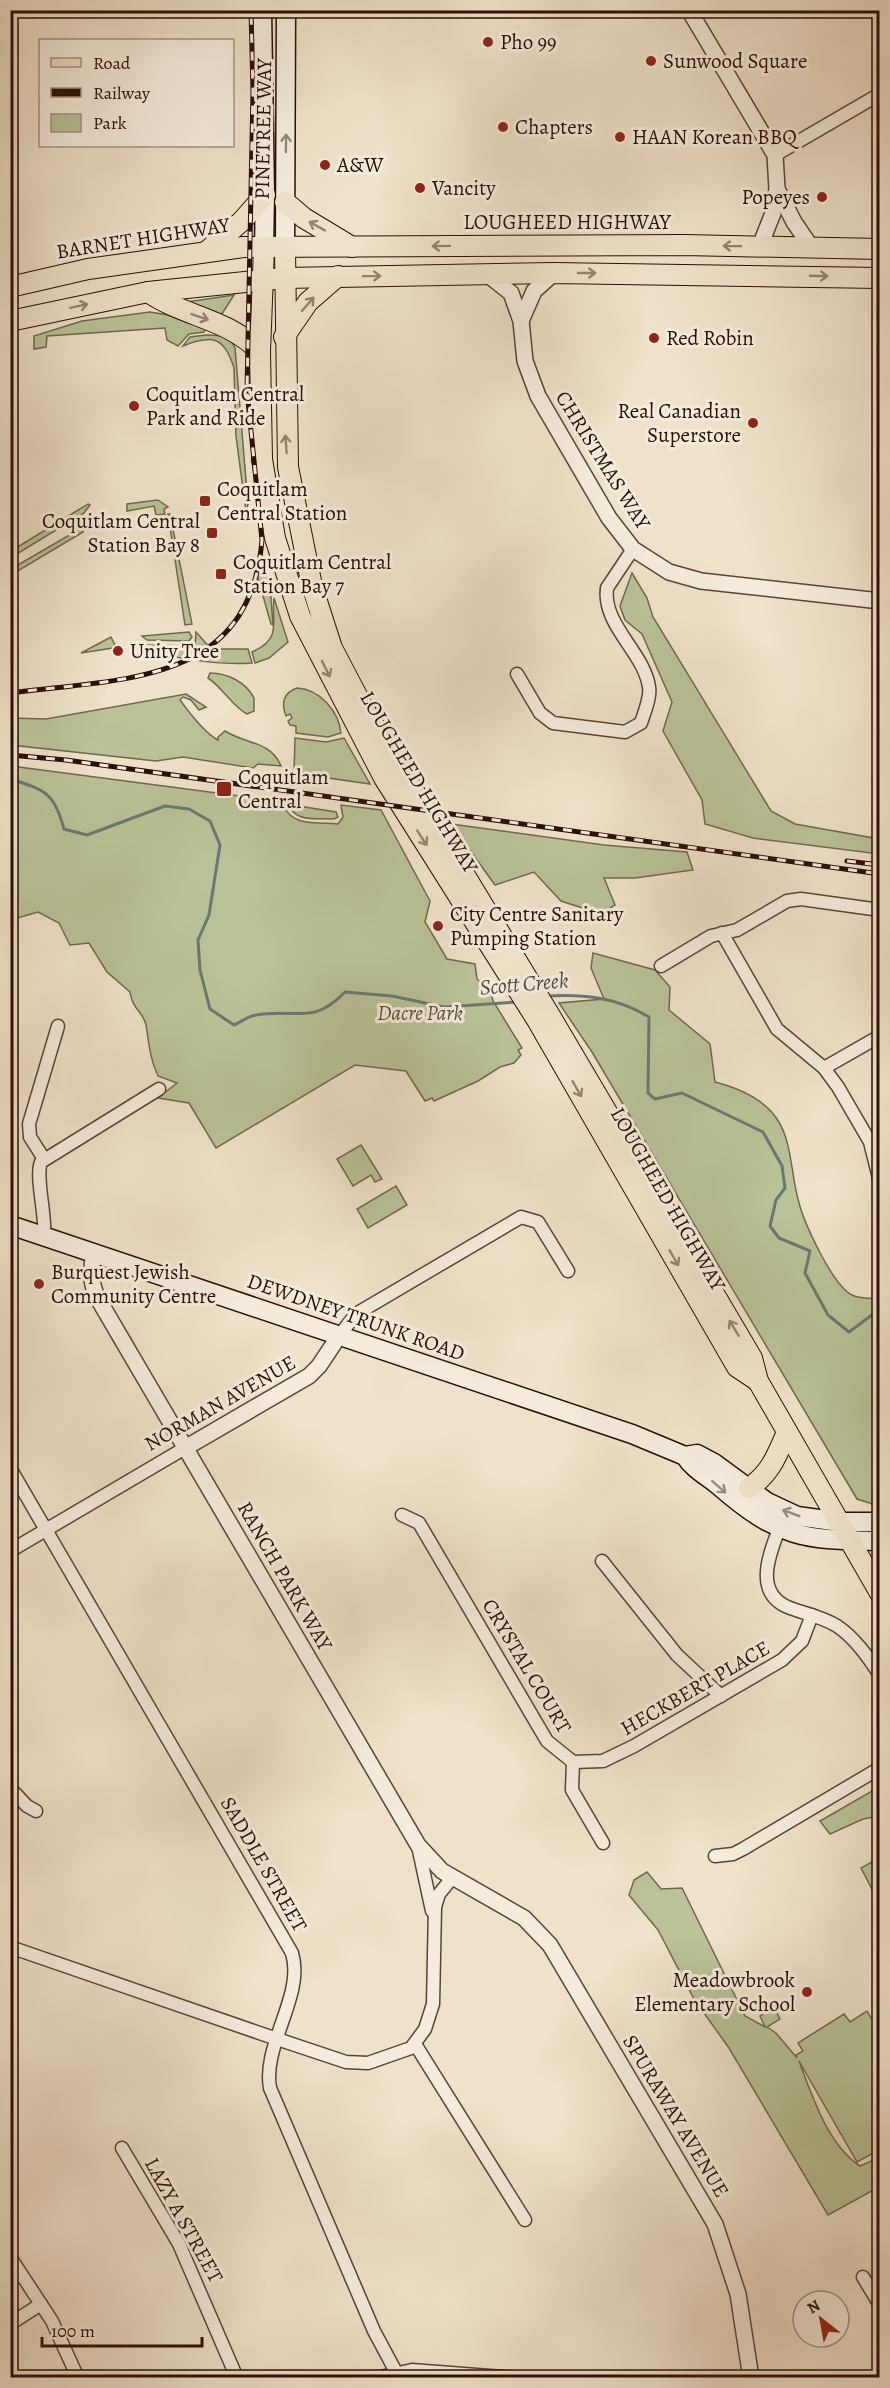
<svg xmlns="http://www.w3.org/2000/svg" width="890" height="2388" font-family="Alegreya,serif">
<style>
.green{fill:#b9c397;stroke:#71694e;stroke-width:1.5}
.lines{fill:none;stroke-linecap:round;stroke-linejoin:round}
.stream{stroke:#6d7772;stroke-width:3}
.minor-casing{stroke:#5a4436;stroke-width:15}
.tertiary-casing{stroke:#5a4436;stroke-width:18}
.secondary-casing{stroke:#290f05;stroke-width:21}
.primary-casing{stroke:#290f05;stroke-width:22}
.minor{stroke:#f5ecdd;stroke-width:12}
.tertiary{stroke:#f5ecdd;stroke-width:15}
.secondary{stroke:#f5ecdd;stroke-width:18}
.primary{stroke:#efe2ca;stroke-width:20}
.rail-casing{stroke:#290f05;stroke-width:5}
.rail{stroke:#f5ecdd;stroke-width:3;stroke-dasharray:9;stroke-linecap:butt}
.oneway{stroke:#99897c}
.oneway2{stroke:#968371}
.poi-dot{fill:#8f2418;stroke:#f5ecdd;stroke-width:2}
.labels{text-anchor:middle;dominant-baseline:central;stroke-width:6;stroke-linejoin:round;paint-order:stroke}
.poi-label{font-size:21px;fill:#290f05;stroke:#f5ecdd;text-anchor:start}
.street-label{font-size:21px;fill:#290f05;stroke:#f5ecdd}
.park-label{font-size:21px;font-style:italic;fill:#5b4e38;stroke:#f5ecdd}
.water-label{font-size:22px;font-style:italic;fill:#514c44;stroke:#f5ecdd}
</style>
<rect width="100%" height="100%" fill="#efe2ca"/>
<filter id="stains"><feTurbulence type="fractalNoise" baseFrequency=".00333" numOctaves="4"/><feColorMatrix values="0 0 0 0 .2 0 0 0 0 .09 0 0 0 0 .02 0 0 0 .5 -.17"/></filter>
<radialGradient id="worn" r=".72"><stop offset=".6" stop-color="#630" stop-opacity="0"/><stop offset="1" stop-color="#630" stop-opacity=".3"/></radialGradient>
<g class="green">
<path d="M234 295 220 317 180 303Z"/>
<path d="M150 312 168 315 205 328 204 332 189 334 178 346 167 340 165 328 47 336 46 347 34 349V336L82 321Z"/>
<path d="M206 335C218 335 230 335 235 348L248 504 246 512 236 436 234 368C224 335 211 335 183 346L190 337Z"/>
<path d="M158 500 168 507 164 509 165 514 156 515 154 506 127 511V504Z"/>
<path d="M88 504 90 505 84 513 12 557 11 551Z"/>
<path d="M168 514H170L192 624 185 625Z"/>
<path d="M83 527V532L11 575V569Z"/>
<path d="M262 572H266L270 584 273 625 271 624 257 575Z"/>
<path d="M632 573 647 598 653 617 771 811 795 824 879 839V854L753 838 705 824 702 800 663 731 672 702 642 634 625 620 620 606Z"/>
<path d="M274 598 288 642 269 658 255 663 252 652C283 639 271 621 274 598Z"/>
<path d="M189 632 192 637 189 641 147 640 142 636Z"/>
<path d="M196 632 211 649H248L252 663C230 665 162 660 145 645L195 646Z"/>
<path d="M111 637 115 645 113 648 81 653Z"/>
<path d="M210 673C227 673 246 682 254 698V711L247 714C234 708 222 687 208 678Z"/>
<path d="M297 688C320 689 339 712 341 733L328 737 296 733V726L290 725 288 721 292 718 290 714 286 716C281 703 283 693 297 688Z"/>
<path d="M186 694 206 707 199 710 191 700 183 697 180 700C188 711 206 734 218 740V737L225 731C245 744 271 741 281 766L258 764 253 768 183 757 156 761 11 745V718L46 719Z"/>
<path d="M295 738 326 742 344 738 370 784 294 773Z"/>
<path d="M11 766 255 798 269 811 284 806C292 827 319 822 338 824L343 817 341 805 381 810 430 901 425 922 447 959 475 964 477 979 491 992 493 1001 522 1048 518 1050 521 1055 514 1063 500 1067 478 1081 434 1101 432 1098 425 1101 406 1071 355 1065 216 1148 189 1103 158 1098 177 1083 158 1076C150 1059 149 1044 146 1025 144 1013 132 1009 130 992L107 972 89 943 70 945 59 923 38 912 14 919 10 877Z"/>
<path d="M287 801 292 805 336 812 338 817 334 819C313 818 294 823 287 801Z"/>
<path d="M451 824 604 845 687 852 693 870 635 878H604L615 905 601 914 561 901 534 872 495 885Z"/>
<path d="M593 953 655 970 670 987 669 1010 710 1044 715 1082C738 1088 763 1098 777 1119 792 1141 791 1174 798 1199 803 1221 832 1285 852 1295 859 1299 872 1298 879 1299V1506L857 1499 592 1052 559 1003 604 999 591 968Z"/>
<path d="M361 1145 382 1179 375 1182 371 1175 353 1186 337 1159Z"/>
<path d="M396 1186 407 1205 368 1228 357 1209Z"/>
<path d="M879 1787V1816L863 1819 830 1834 820 1821Z"/>
<path d="M879 1858V1887L873 1891 861 1868Z"/>
<path d="M647 1872 661 1889 682 1888 745 2016 765 2027 760 2016 774 2007 780 2019 767 2027 776 2033 797 2058 796 2055 803 2051 798 2043 844 2014 850 2022 867 2011 879 2032V2150L857 2162 799 2061C812 2096 828 2145 860 2166L879 2158V2187L828 2215 729 2048 694 1999 658 1930 629 1895 634 1880Z"/>
</g>
<g class="lines">
<g class="stream">
<path d="M10 779C46 790 54 793 64 829L87 835 165 806 189 809 210 821 220 845 209 915 198 940 200 970 210 1009 234 1025C241 1022 248 1016 256 1015 295 1008 313 1026 345 992L392 996 444 1007 516 1002"/>
<path d="M546 996C584 994 616 997 649 1017L648 1093 655 1099 682 1093 763 1132 782 1166 785 1188 776 1200 770 1226 779 1238 810 1251 805 1273 828 1315 849 1332 880 1309"/>
</g>
<defs>
<g id="minor">
<path d="M775 155 880 94"/>
<path d="M517 674 540 713 553 723 625 732 641 723C644 713 651 697 649 687 644 652 602 625 607 588L633 549"/>
<path d="M722 933 777 1029 824 1068 838 1087 870 1142 880 1182"/>
<path d="M661 966 711 936 737 930 787 901 801 899 880 910"/>
<path d="M824 1068 880 1036"/>
<path d="M44 1159 30 1137 29 1124 58 1026"/>
<path d="M44 1235C46 1214 35 1176 41 1162L159 1089"/>
<path d="M339 1336 356 1314 521 1217 538 1222 568 1271"/>
<path d="M10 1468 292 1953C305 1995 262 2045 270 2088L374 2331 396 2372"/>
<path d="M402 1515 419 1523 547 1741 573 1762 603 1761 634 1746 782 1660 802 1641 812 1615"/>
<path d="M779 1529C769 1555 753 1594 790 1608 806 1614 823 1617 837 1626 855 1638 868 1657 880 1675"/>
<path d="M10 1551 185 1448"/>
<path d="M602 1561 677 1655 721 1696"/>
<path d="M573 1762 572 1790 603 1843"/>
<path d="M10 1788 27 1806 36 1811"/>
<path d="M418 1846 432 1911"/>
<path d="M715 1856 733 1854 743 1849 880 1768"/>
<path d="M10 1947 277 2039 346 2062 368 2063 411 2048 425 2029 433 2004 435 1907 439 1894 452 1878"/>
<path d="M415 2044 525 2220"/>
<path d="M122 2148 179 2244 237 2378"/>
<path d="M10 2257 52 2321 78 2378"/>
<path d="M863 2277 880 2305"/>
<path d="M10 2324 41 2304"/>
<path d="M376 2378 412 2370 516 2378"/>
</g>
<g id="tertiary">
<path d="M689 10 775 155 777 189 773 213 760 246"/>
<path d="M777 189 794 222 811 247"/>
<path d="M487 274 511 293 521 321 525 361 538 396 609 518 633 549 669 572 701 581 880 601"/>
<path d="M521 321 534 291 554 273"/>
<path d="M94 1252C91 1269 90 1281 97 1297L418 1845 442 1871 524 1918 550 1945 715 2224 738 2294 751 2378"/>
<path d="M185 1448 309 1376 319 1366 339 1336"/>
</g>
<g id="secondary">
<path d="M262 10 265 195 264 248"/>
<path d="M285 248 286 10"/>
<path d="M10 1225 632 1434 685 1456 697 1454 714 1463 767 1502 797 1516 840 1522H880"/>
<path d="M685 1456C693 1469 707 1476 719 1486 779 1538 803 1540 880 1541"/>
</g>
<g id="primary">
<path d="M285 202 304 218 352 247"/>
<path d="M264 248 260 352 262 459 275 538 300 616 384 778 537 1020 737 1367 758 1381"/>
<path d="M285 248 288 467 312 586 332 648 364 709 552 1019 752 1358 758 1381 880 1593"/>
<path d="M207 251 242 221 265 195"/>
<path d="M10 287 88 269 243 247 684 245 880 249"/>
<path d="M148 292C184 317 230 319 260 352"/>
<path d="M10 321 148 292 284 278 554 273 880 278"/>
<path d="M284 337 308 302 338 276"/>
<path d="M749 1488C771 1473 777 1455 787 1432"/>
</g>
</defs>
<use href="#minor" class="minor-casing"/>
<use href="#tertiary" class="tertiary-casing"/>
<use href="#secondary" class="secondary-casing"/>
<use href="#primary" class="primary-casing"/>
<use href="#minor" class="minor"/>
<use href="#tertiary" class="tertiary"/>
<use href="#secondary" class="secondary"/>
<use href="#primary" class="primary"/>
<defs>
<g id="rail">
<path d="M10 693C123 678 250 686 262 540L247 391 253 92 251 10"/>
<path d="M10 755 66 760 880 874"/>
<path d="M847 861 880 865"/>
</g>
</defs>
<use href="#rail" class="rail-casing"/>
<use href="#rail" class="rail"/>
</g>
<defs><path id="oneway-shaft" d="M-6 0H5M1.5-3L5.5 0L1.5 3" fill="none" stroke-width="1.6" stroke-linecap="round" stroke-linejoin="round" transform="scale(1.5)"/></defs>
<g class="oneway">
<use href="#oneway-shaft" transform="translate(286 143) rotate(-89)"/>
<use href="#oneway-shaft" transform="translate(719 1487) rotate(41)"/>
<use href="#oneway-shaft" transform="translate(791 1513) rotate(-160)"/>
</g>
<g class="oneway2">
<use href="#oneway-shaft" transform="translate(317 226) rotate(-151)"/>
<use href="#oneway-shaft" transform="translate(441 246) rotate(179)"/>
<use href="#oneway-shaft" transform="translate(732 246) rotate(-179)"/>
<use href="#oneway-shaft" transform="translate(587 273)"/>
<use href="#oneway-shaft" transform="translate(372 276) rotate(-1)"/>
<use href="#oneway-shaft" transform="translate(819 276) rotate(2)"/>
<use href="#oneway-shaft" transform="translate(308 304) rotate(-49)"/>
<use href="#oneway-shaft" transform="translate(79 306) rotate(-12)"/>
<use href="#oneway-shaft" transform="translate(200 317) rotate(19)"/>
<use href="#oneway-shaft" transform="translate(286 444) rotate(-94)"/>
<use href="#oneway-shaft" transform="translate(326 669) rotate(63)"/>
<use href="#oneway-shaft" transform="translate(422 838) rotate(57)"/>
<use href="#oneway-shaft" transform="translate(577 1089) rotate(60)"/>
<use href="#oneway-shaft" transform="translate(674 1258) rotate(60)"/>
<use href="#oneway-shaft" transform="translate(734 1328) rotate(-121)"/>
</g>
<g class="poi-dot">
<circle cx="488" cy="42" r="6"/>
<circle cx="651" cy="61" r="6"/>
<circle cx="503" cy="127" r="6"/>
<circle cx="620" cy="137" r="6"/>
<circle cx="325" cy="165" r="6"/>
<circle cx="420" cy="188" r="6"/>
<circle cx="822" cy="197" r="6"/>
<circle cx="654" cy="338" r="6"/>
<circle cx="134" cy="406" r="6"/>
<circle cx="753" cy="423" r="6"/>
<rect x="199" y="495" width="12" height="12" rx="3"/>
<rect x="206" y="527" width="12" height="12" rx="3"/>
<rect x="215" y="568" width="12" height="12" rx="3"/>
<circle cx="118" cy="651" r="6"/>
<rect x="216" y="781" width="16" height="16" rx="3"/>
<circle cx="438" cy="926" r="6"/>
<circle cx="39" cy="1284" r="6"/>
<circle cx="807" cy="1992" r="6"/>
</g>
<g class="labels">
<g class="poi-label">
<text x="500" y="42">Pho 99</text>
<text x="663" y="61">Sunwood Square</text>
<text x="515" y="127">Chapters</text>
<text x="632" y="137">HAAN Korean BBQ</text>
<text x="337" y="165">A&amp;W</text>
<text x="432" y="188">Vancity</text>
<text x="810" y="197" text-anchor="end">Popeyes</text>
<text x="666" y="338">Red Robin</text>
<text x="146" y="394">Coquitlam Central<tspan x="146" dy="24">Park and Ride</tspan></text>
<text x="741" y="411" text-anchor="end">Real Canadian<tspan x="741" dy="24">Superstore</tspan></text>
<text x="217" y="489">Coquitlam<tspan x="217" dy="24">Central Station</tspan></text>
<text x="200" y="521" text-anchor="end">Coquitlam Central<tspan x="200" dy="24">Station Bay 8</tspan></text>
<text x="233" y="562">Coquitlam Central<tspan x="233" dy="24">Station Bay 7</tspan></text>
<text x="130" y="651">Unity Tree</text>
<text x="238" y="777">Coquitlam<tspan x="238" dy="24">Central</tspan></text>
<text x="450" y="914">City Centre Sanitary<tspan x="450" dy="24">Pumping Station</tspan></text>
<text x="51" y="1272">Burquest Jewish<tspan x="51" dy="24">Community Centre</tspan></text>
<text x="795" y="1980" text-anchor="end">Meadowbrook<tspan x="795" dy="24">Elementary School</tspan></text>
</g>
<g class="street-label">
<text transform="translate(263 129) rotate(-89)">PINETREE WAY</text>
<text x="567" y="222">LOUGHEED HIGHWAY</text>
<text transform="translate(143 238) rotate(-9)">BARNET HIGHWAY</text>
<text transform="translate(603 460) rotate(58)">CHRISTMAS WAY</text>
<text transform="translate(419 782) rotate(59)">LOUGHEED HIGHWAY</text>
<text transform="translate(668 1199) rotate(60)">LOUGHEED HIGHWAY</text>
<text transform="translate(356 1317) rotate(19)">DEWDNEY TRUNK ROAD</text>
<text transform="translate(220 1403) rotate(-30)">NORMAN AVENUE</text>
<text transform="translate(285 1576) rotate(60)">RANCH PARK WAY</text>
<text transform="translate(527 1666) rotate(59)">CRYSTAL COURT</text>
<text transform="translate(695 1688) rotate(-30)">HECKBERT PLACE</text>
<text transform="translate(264 1864) rotate(60)">SADDLE STREET</text>
<text transform="translate(676 2116) rotate(59)">SPURAWAY AVENUE</text>
<text transform="translate(184 2220) rotate(61)">LAZY A STREET</text>
</g>
<g class="park-label">
<text x="420" y="1013">Dacre Park</text>
</g>
<g class="water-label">
<text transform="translate(524 984) rotate(-5)">Scott Creek</text>
</g>
</g>
<rect width="890" height="2388" fill="none" stroke="#efe2ca" stroke-width="36"/>
<rect x="12" y="12" width="866" height="2364" fill="none" stroke="#290f05" stroke-width="3"/>
<rect x="18" y="18" width="854" height="2352" fill="none" stroke="#290f05" stroke-width="1.5"/>
<rect x="39" y="39" width="195" height="108" fill="#f5ecdd" stroke="#a39487" stroke-width="1.5"/>
<rect x="51" y="58" width="30" height="9" fill="#efe2ca" stroke="#a39487" stroke-width="1.5"/>
<text x="93" y="69" font-size="18" fill="#290f05">Road</text>
<rect x="51" y="88" width="30" height="9" fill="#290f05" stroke="#a39487" stroke-width="1.5"/>
<text x="93" y="99" font-size="18" fill="#290f05">Railway</text>
<rect x="51" y="114" width="30" height="18" fill="#b9c397" stroke="#a39487" stroke-width="1.5"/>
<text x="93" y="129" font-size="18" fill="#290f05">Park</text>
<g transform="translate(821 2319) rotate(329)"><circle r="28" fill="#f5ecdd" stroke="#a39487" stroke-width="1.5"/>
<path d="M0-4.5L10 22L0 15L-10 22Z" fill="#8f2418"/>
<text y="-9" font-size="16" font-weight="bold" text-anchor="middle" fill="#290f05">N</text>
</g>
<path d="M42 2337v9h160v-9" fill="none" stroke="#290f05" stroke-width="3"/>
<text x="51" y="2337" font-size="18" fill="#290f05" stroke="#f5ecdd" stroke-width="4.5" paint-order="stroke">100 m</text>
<rect width="100%" height="100%" filter="url(#stains)"/>
<rect width="100%" height="100%" fill="url(#worn)"/>
</svg>
